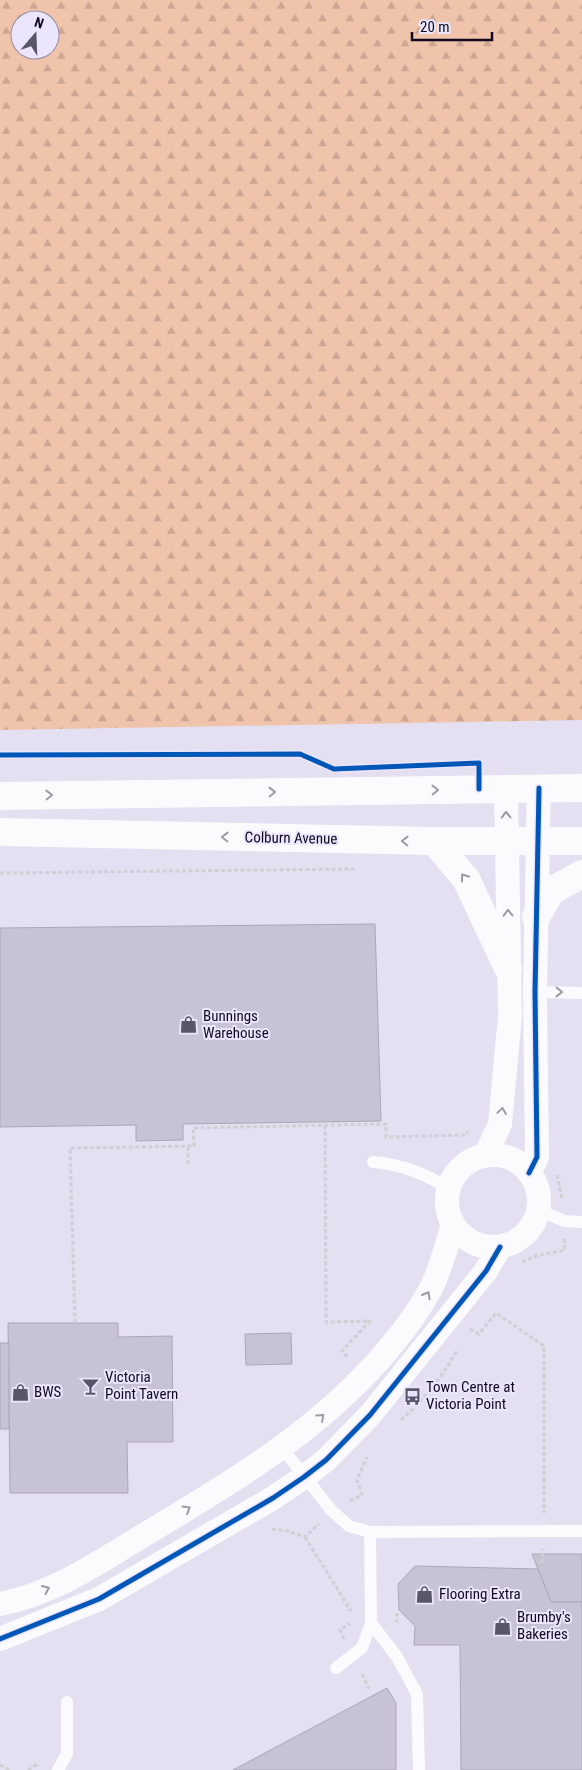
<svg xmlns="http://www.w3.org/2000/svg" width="582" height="1770" font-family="'Roboto Condensed',sans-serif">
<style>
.forest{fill:url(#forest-firs);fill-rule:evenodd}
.building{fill:#c7c2d4;stroke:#aba6b8}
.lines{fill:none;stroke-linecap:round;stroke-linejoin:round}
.path{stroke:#d0cfd4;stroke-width:3;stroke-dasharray:4 2.5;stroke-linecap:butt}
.lane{stroke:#fbfafd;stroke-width:12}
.street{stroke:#fbfafd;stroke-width:24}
.secondary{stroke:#fbfafd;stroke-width:28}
.cycleway-casing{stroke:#ece6fd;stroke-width:8}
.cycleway{stroke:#0057b8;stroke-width:5}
.oneway{stroke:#9d9aa3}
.labels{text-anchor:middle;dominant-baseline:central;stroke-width:4;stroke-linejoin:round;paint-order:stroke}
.street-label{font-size:15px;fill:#100a1c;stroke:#ece6fd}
.poi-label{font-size:15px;fill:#100a1c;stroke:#ece6fd;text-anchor:start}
</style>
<defs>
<pattern id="forest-firs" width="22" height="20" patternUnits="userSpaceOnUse" patternTransform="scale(1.25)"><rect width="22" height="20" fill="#f0c3ab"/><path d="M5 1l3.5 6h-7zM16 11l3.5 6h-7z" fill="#cda693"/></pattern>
</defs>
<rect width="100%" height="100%" fill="#e4dff1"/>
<path class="forest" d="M0 0H582V720L0 730ZM20 20H50V50H20Z"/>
<g class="building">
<path d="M375 924 381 1121 183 1124V1140L136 1141V1125L0 1127V928Z"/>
<path d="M8 1323H118V1337L172 1336 173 1442H127L128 1493H10Z"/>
<path d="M291 1333 292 1364 246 1365 245 1334Z"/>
<rect x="0" y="1343" width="9" height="86"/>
<path d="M532 1554H582V1602H551Z"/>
<path d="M415 1566 538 1569 551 1602H582V1770H461L460 1645H414L415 1626 399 1610 398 1584Z"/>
<path d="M387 1688 396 1703V1770H233Z"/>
</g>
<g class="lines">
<g class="path">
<path d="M0 873 354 869"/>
<path d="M325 1125 326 1322 370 1321 342 1351 347 1357"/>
<path d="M188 1147V1165"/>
<path d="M557 1175 562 1198"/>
<path d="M522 1262 536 1256 565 1250 564 1239"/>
<path d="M75 1323 70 1148 194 1146 193 1128 386 1124V1137L464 1135 468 1132"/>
<path d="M470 1329 479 1334 496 1313 544 1346V1513"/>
<path d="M401 1420C424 1399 443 1376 458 1349"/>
<path d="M350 1501 362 1495 357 1480 367 1457"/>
<path d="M272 1529 288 1531 305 1537 319 1524"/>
<path d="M305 1537 351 1611"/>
<path d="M542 1563 543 1549"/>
<path d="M397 1623V1613"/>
<path d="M344 1639 340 1630 350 1623"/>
<path d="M362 1674 369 1689"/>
<path d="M0 1765 9 1770"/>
<path d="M28 1770 37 1764 39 1766"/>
</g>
<g class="lane">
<path d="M535 992 582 993"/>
<path d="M373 1162C402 1164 424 1174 449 1188"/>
<path d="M539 1210 564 1221 582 1222"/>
<path d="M282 1448 332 1511 349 1526 370 1532 582 1531"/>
<path d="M371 1623 397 1657 417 1694 419 1770"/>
<path d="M336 1668 362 1648 371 1623 370 1532"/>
<path d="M58 1770 67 1754V1702"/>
</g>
<g class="street">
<circle cx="493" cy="1201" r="46"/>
<path d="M485 1156 500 1124 510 1016 506 789"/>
<path d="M529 1173 537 1157 535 992 539 788"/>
<path d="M0 1604C55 1594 102 1560 149 1532 234 1481 313 1434 380 1359 400 1336 421 1310 434 1282 442 1264 447 1244 453 1224"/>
<path d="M0 1639 99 1599 273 1498 304 1477 326 1460 370 1415 486 1271 500 1247"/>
</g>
<g class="secondary">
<path d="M0 796 582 788"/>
<path d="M0 832 434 841H582"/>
<path d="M434 841 466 879 508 968"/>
<path d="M536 917 551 891 582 874"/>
</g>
<defs>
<g id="cycleway">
<path d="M0 755 300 754 334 769 479 763V789"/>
<path d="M529 1173 537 1157 535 992 539 788"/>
<path d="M0 1639 99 1599 273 1498 304 1477 326 1460 370 1415 486 1271 500 1247"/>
</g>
</defs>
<use href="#cycleway" class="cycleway-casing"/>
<use href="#cycleway" class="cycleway"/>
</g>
<defs><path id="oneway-chevron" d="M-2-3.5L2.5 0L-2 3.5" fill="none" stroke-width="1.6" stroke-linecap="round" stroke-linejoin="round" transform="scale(1.25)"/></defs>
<g class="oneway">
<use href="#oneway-chevron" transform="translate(435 790) rotate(-1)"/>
<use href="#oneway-chevron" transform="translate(272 792) rotate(-1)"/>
<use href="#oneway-chevron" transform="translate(49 795) rotate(-1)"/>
<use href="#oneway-chevron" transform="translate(506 815) rotate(-91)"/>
<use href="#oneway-chevron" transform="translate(225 837) rotate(-179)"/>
<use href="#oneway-chevron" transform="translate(405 841) rotate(-179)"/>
<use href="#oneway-chevron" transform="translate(464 877) rotate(-126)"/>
<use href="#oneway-chevron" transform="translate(508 913) rotate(-91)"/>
<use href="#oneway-chevron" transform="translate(559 992) rotate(1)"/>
<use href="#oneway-chevron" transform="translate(502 1111) rotate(-82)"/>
<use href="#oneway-chevron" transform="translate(427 1295) rotate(-60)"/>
<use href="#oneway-chevron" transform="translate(321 1417) rotate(-42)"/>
<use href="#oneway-chevron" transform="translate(187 1509) rotate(-31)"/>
<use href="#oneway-chevron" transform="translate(46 1589) rotate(-25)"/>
</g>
<defs>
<symbol id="shop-bare" viewBox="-9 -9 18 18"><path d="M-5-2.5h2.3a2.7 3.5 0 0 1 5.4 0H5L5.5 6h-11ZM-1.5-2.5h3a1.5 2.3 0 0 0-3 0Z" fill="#5a5567" stroke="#ece6fd" stroke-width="2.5" paint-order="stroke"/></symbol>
<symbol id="bar-bare" viewBox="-9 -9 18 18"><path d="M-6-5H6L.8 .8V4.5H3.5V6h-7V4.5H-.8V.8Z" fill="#5a5567" stroke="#ece6fd" stroke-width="2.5" paint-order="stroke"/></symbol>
<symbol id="bus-bare" viewBox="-9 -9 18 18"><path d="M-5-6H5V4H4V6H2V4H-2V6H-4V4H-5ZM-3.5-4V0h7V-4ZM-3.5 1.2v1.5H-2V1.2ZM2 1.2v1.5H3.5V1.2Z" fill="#5a5567" stroke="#ece6fd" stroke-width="2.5" paint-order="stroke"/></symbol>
</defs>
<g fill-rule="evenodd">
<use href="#shop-bare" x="176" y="1012" width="25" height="25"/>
<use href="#bar-bare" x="78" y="1374" width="25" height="25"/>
<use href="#shop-bare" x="8" y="1380" width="25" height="25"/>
<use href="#bus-bare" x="400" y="1384" width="25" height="25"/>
<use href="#shop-bare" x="412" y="1582" width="25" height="25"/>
<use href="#shop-bare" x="490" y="1614" width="25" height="25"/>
</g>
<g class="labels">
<g class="street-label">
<text transform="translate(291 838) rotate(1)">Colburn Avenue</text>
</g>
<g class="poi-label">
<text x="203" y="1016">Bunnings<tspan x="203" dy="17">Warehouse</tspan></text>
<text x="105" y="1377">Victoria<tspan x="105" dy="17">Point Tavern</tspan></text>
<text x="426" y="1387">Town Centre at<tspan x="426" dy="17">Victoria Point</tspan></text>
<text x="34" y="1392">BWS</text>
<text x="439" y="1594">Flooring Extra</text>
<text x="517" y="1617">Brumby's<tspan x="517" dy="17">Bakeries</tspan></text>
</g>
</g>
<g transform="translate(35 35) rotate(19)"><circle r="24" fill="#ece6fd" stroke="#948ea3"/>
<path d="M0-4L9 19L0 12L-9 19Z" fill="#5a5567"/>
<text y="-8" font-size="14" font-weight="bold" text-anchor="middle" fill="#100a1c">N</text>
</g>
<path d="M412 32v8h80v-8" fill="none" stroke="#100a1c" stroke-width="2.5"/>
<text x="420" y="32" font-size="15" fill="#100a1c" stroke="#ece6fd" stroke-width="4" paint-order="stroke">20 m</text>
</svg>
